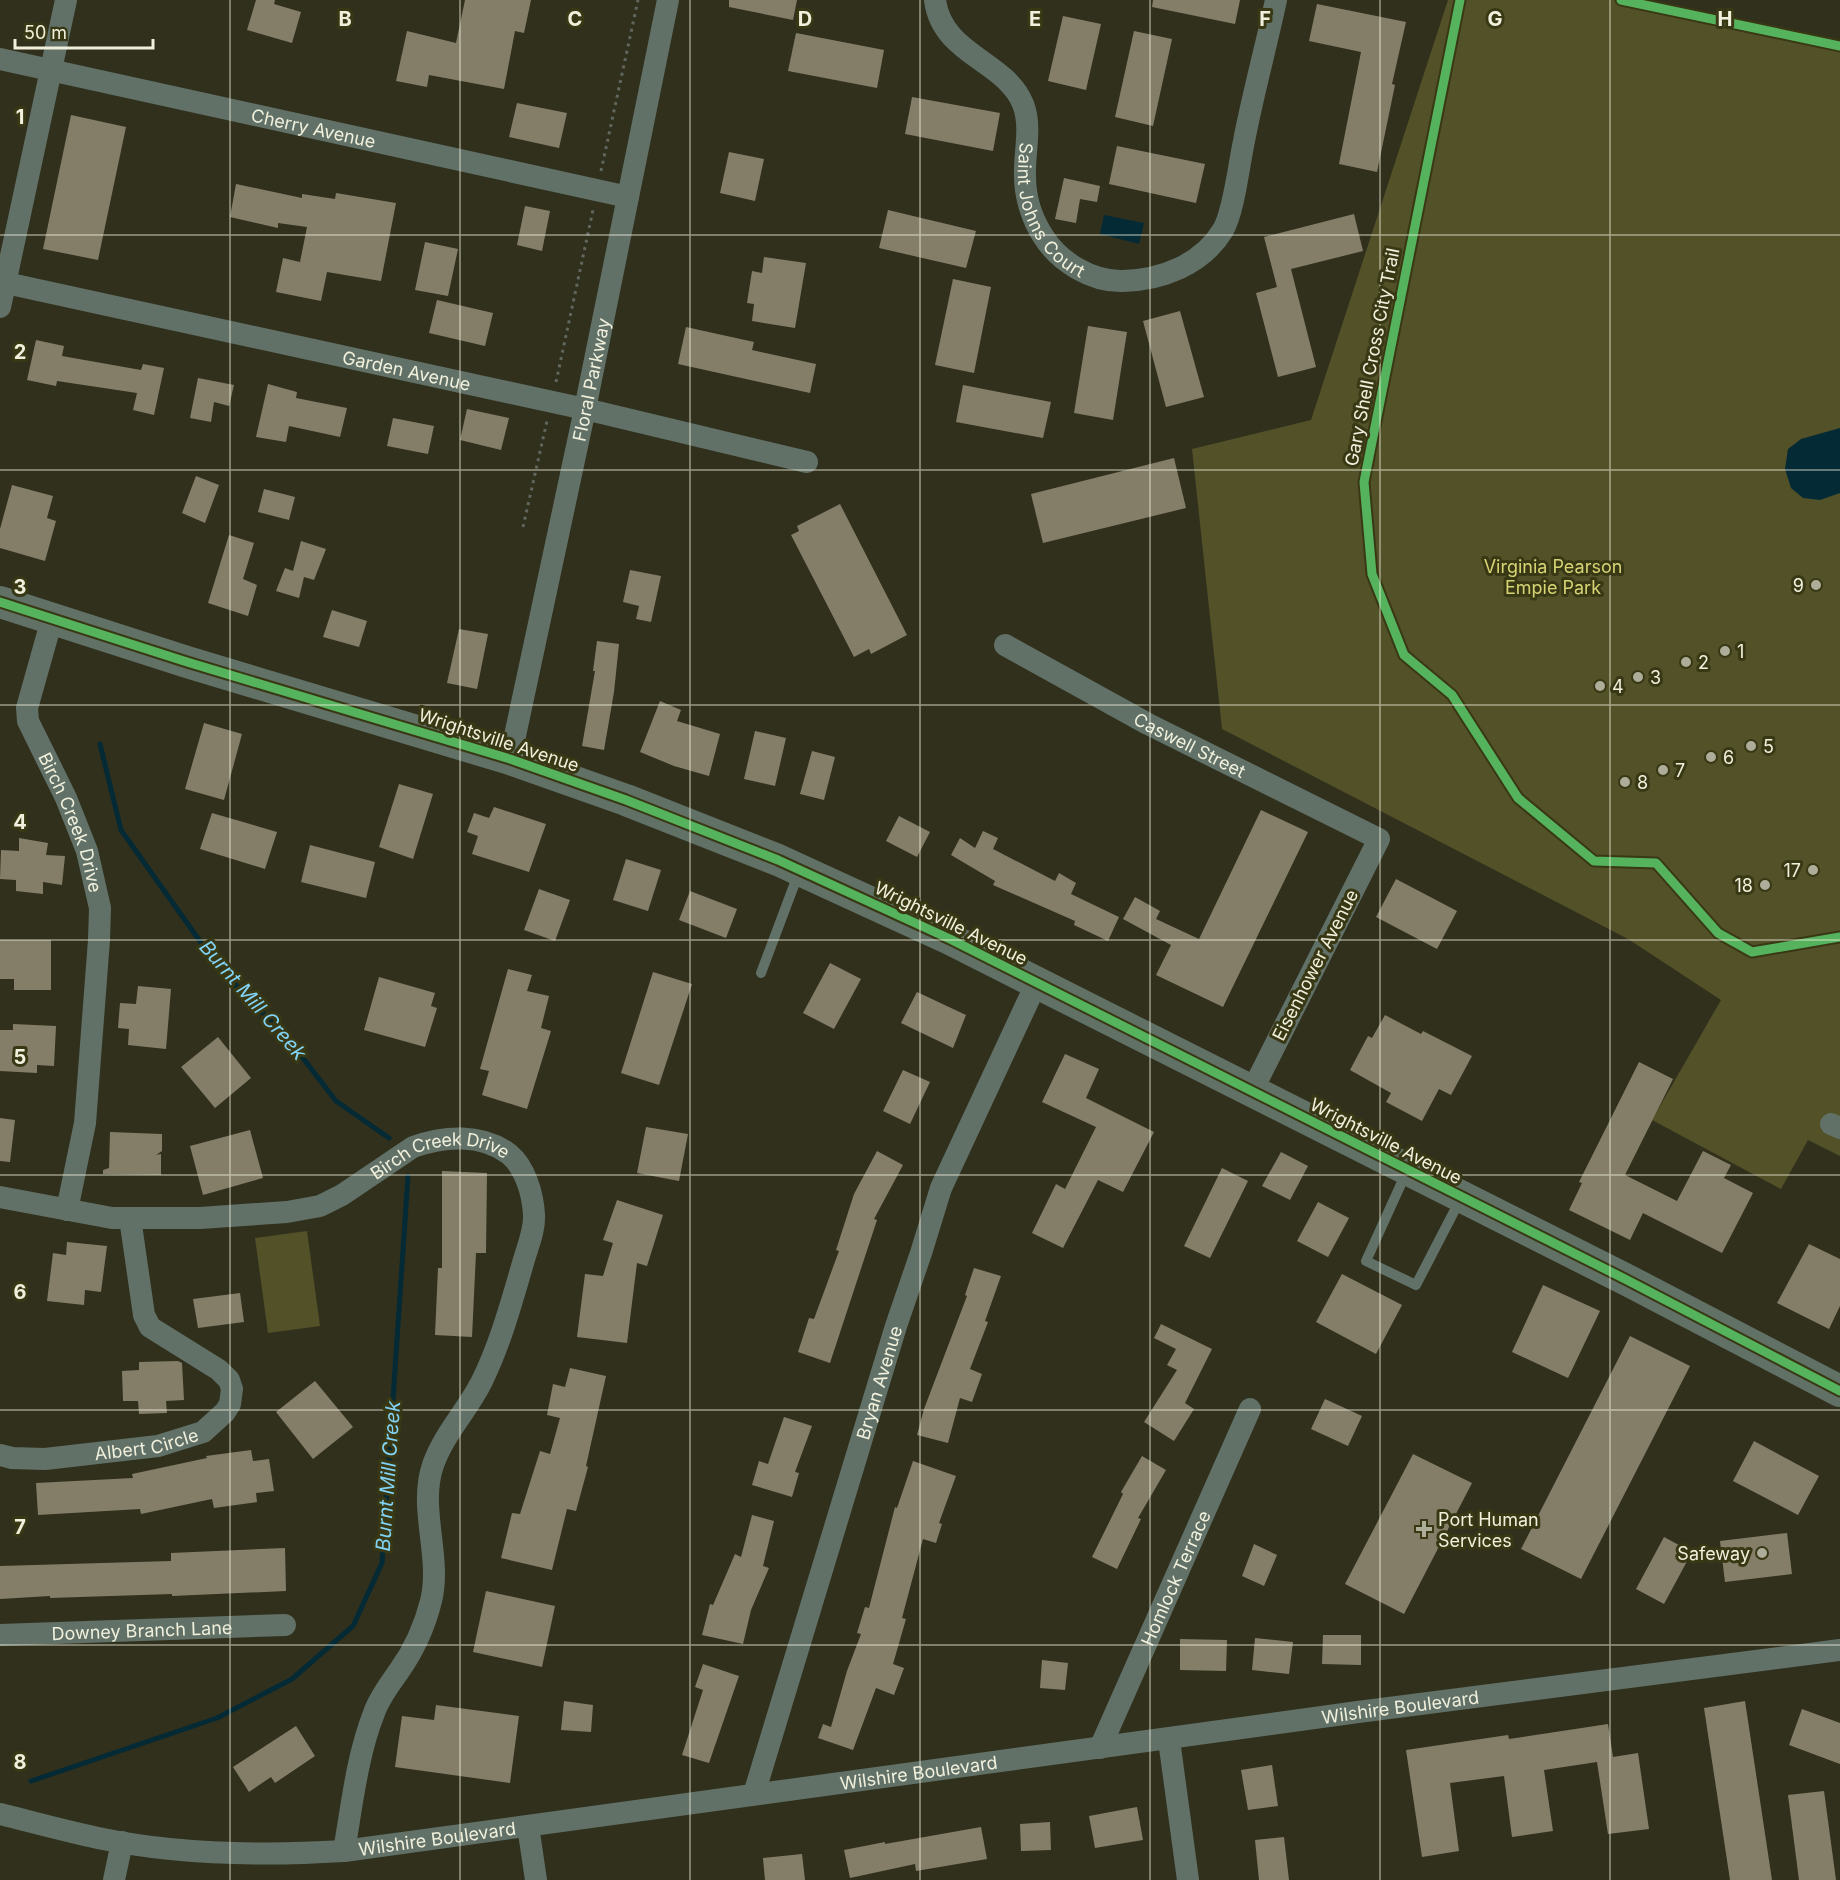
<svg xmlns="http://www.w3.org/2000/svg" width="1840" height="1880" font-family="Inter,sans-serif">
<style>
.green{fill:#525128}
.water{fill:#042a36}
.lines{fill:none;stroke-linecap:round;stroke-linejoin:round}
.stream{stroke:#042a36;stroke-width:5}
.building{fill:#847e69}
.path{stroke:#60675d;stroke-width:3;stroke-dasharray:3 4.5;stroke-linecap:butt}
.lane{stroke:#617167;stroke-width:10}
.street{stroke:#617167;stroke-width:22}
.secondary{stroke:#617166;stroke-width:32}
.cycleway-casing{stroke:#393815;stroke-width:13}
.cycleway{stroke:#56b35d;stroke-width:9}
.grid{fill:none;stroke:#f0f0dc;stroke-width:1.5;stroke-opacity:0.55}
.poi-dot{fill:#adad99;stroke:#393815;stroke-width:2}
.labels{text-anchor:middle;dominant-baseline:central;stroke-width:6;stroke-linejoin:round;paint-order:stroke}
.street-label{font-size:18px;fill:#f0f0dc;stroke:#393815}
.park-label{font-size:18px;fill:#d7d475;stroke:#393815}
.poi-label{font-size:18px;fill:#f0f0dc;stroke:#393815;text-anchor:start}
.water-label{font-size:20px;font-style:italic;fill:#82d4f7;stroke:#393815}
.grid-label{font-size:20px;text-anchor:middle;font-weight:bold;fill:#f0f0dc;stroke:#393815;stroke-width:6;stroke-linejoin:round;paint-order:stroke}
</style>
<rect width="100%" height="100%" fill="#31301d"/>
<g class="green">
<path d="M1448 0H1637L1840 43V1156L1808 1140 1781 1189 1652 1120 1721 1000 1628 939 1222 729 1192 449 1311 420Z"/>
<path d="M307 1231 320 1326 268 1333 255 1238Z"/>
</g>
<g class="water">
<path d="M1104 215 1144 223 1139 244 1100 234Z"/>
<path d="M1840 428V493L1820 500 1803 498 1791 488 1785 469 1788 449 1801 439Z"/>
</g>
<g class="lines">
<g class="stream">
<path d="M100 744 121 830 219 968 289 1040 336 1101 389 1138"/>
<path d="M31 1781 217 1718 292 1679 353 1626 382 1563 408 1176"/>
</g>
</g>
<g class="building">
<path d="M256 0H275L274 4 301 12 292 43 247 30Z"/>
<path d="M465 0H531L524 33 515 31 504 89 429 75 427 87 396 81 407 31 456 43Z"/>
<path d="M729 0H797L793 20 729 7Z"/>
<path d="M1153 0H1240L1235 24 1152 7Z"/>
<path d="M1317 4 1406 22 1392 84 1395 85 1377 172 1339 164 1361 52 1309 41Z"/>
<path d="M1063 16 1101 24 1086 90 1048 81Z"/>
<path d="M1134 31 1172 39 1153 126 1115 117Z"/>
<path d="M796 33 884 50 877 88 788 71Z"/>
<path d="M912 97 1000 113 993 151 905 134Z"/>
<path d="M517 103 567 113 559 148 509 137Z"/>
<path d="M71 115 126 127 98 260 43 249Z"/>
<path d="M1117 146 1205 164 1196 203 1109 184Z"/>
<path d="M729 152 764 159 755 201 720 193Z"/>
<path d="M1064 178 1100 186 1097 202 1080 199 1076 223 1055 219Z"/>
<path d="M236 184 302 198V194L335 199 336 193 396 203 381 281 327 272 321 301 276 292 283 258 300 262 307 227 278 223V228L230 217Z"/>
<path d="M525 206 550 211 542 251 517 245Z"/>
<path d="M888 210 976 231 966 268 879 248Z"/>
<path d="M1354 214 1363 251 1291 269 1316 367 1278 377 1256 293 1277 287 1264 237Z"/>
<path d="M425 242 458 249 448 296 415 290Z"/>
<path d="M764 257 806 263 795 328 752 321 754 304 747 303 752 271 762 273Z"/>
<path d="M953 279 991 287 974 373 935 365Z"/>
<path d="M437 300 493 313 485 346 429 333Z"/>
<path d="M1180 311 1204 397 1166 407 1143 321Z"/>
<path d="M1088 326 1127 332 1113 420 1074 413Z"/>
<path d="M686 327 754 342 752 350 816 364 810 393 678 364Z"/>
<path d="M36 340 64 346 62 356 141 370 143 364 164 368 154 415 133 410 137 393 57 381 56 386 27 380Z"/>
<path d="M198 378 234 385 229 406 214 402 211 422 190 418Z"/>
<path d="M268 384 297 392 296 398 347 408 340 437 289 426 286 442 256 437Z"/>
<path d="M963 385 1051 402 1043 438 956 422Z"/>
<path d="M467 409 509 418 501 450 460 440Z"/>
<path d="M393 418 434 426 428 454 387 446Z"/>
<path d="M1174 458 1186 508 1043 543 1031 494Z"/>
<path d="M196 476 219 485 205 523 182 513Z"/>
<path d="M12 485 53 496 47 518 56 521 45 561 0 548V529Z"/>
<path d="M264 489 295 497 289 520 258 512Z"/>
<path d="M840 504 907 635 871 654 869 649 854 657 791 535 799 531 797 526Z"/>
<path d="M229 535 254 543 243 579 257 585 248 616 208 603Z"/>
<path d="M301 541 326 549 314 580 304 577 299 598 276 591 285 568 293 571Z"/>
<path d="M630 570 661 576 651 622 636 619 639 606 623 602Z"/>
<path d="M332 610 367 621 359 647 323 637Z"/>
<path d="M459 629 488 634 477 689 447 683Z"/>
<path d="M597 641 619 644 614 692 604 750 582 746 595 671H593Z"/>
<path d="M660 701 681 710 677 721 720 734 709 776 674 766 640 752Z"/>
<path d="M204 723 242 734 224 800 185 789Z"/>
<path d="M755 731 786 738 775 786 744 779Z"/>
<path d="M812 751 835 757 824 800 800 794Z"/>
<path d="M399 784 433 794 413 859 379 847Z"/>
<path d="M494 807 546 824 529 872 472 854 478 836 467 832 474 813 489 818Z"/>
<path d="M1261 810 1308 832 1223 1007 1156 975 1171 945 1123 919 1135 897 1160 911 1156 919 1199 939Z"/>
<path d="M212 813 277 832 265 869 200 849Z"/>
<path d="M899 816 930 832 917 857 886 841Z"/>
<path d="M983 831 998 838 993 849 1055 881 1059 873 1076 883 1071 894 1119 917 1108 941 1074 925 1075 921 993 885 995 881 951 855 960 838 975 848Z"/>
<path d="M19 838 48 843 46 855 65 856 62 885 43 882V894L16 891V880L0 879 1 850 19 851Z"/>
<path d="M310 845 375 862 366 898 301 882Z"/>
<path d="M626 859 661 870 648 911 613 900Z"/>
<path d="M1396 879 1457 911 1437 949 1376 917Z"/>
<path d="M539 889 570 900 555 941 524 930Z"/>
<path d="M690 891 737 909 726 938 679 920Z"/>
<path d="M0 940H51V990H14V979H0Z"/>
<path d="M830 963 861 979 834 1029 803 1013Z"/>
<path d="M508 969 532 975 527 991 549 996 541 1028 551 1031 527 1109 482 1095 489 1071 480 1069Z"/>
<path d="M653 972 692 984 659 1085 621 1073Z"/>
<path d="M379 977 435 993 431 1006 437 1008 425 1047 364 1030Z"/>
<path d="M138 986 171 989 166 1049 128 1045 129 1029 118 1028 120 1003 136 1004Z"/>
<path d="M917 992 966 1015 953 1048 901 1023Z"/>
<path d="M1385 1015 1421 1034 1423 1031 1472 1056 1451 1095 1439 1089 1422 1121 1386 1102 1391 1093 1350 1070 1368 1036 1372 1038Z"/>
<path d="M13 1024 56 1026 54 1066 37 1065V1073L0 1071V1030H13Z"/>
<path d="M218 1037 251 1078 215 1108 181 1067Z"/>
<path d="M1065 1054 1099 1069 1086 1098 1154 1132 1123 1192 1098 1180 1063 1248 1032 1233 1056 1184 1065 1189 1096 1127 1042 1102Z"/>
<path d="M1639 1062 1673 1079 1625 1175 1677 1201 1703 1151 1731 1165 1724 1178 1753 1193 1722 1253 1643 1213 1630 1240 1569 1210 1582 1183 1579 1182Z"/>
<path d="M903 1070 930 1082 910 1124 883 1111Z"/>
<path d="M0 1118 15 1120 10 1162 0 1161Z"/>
<path d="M646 1127 688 1134 679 1181 637 1173Z"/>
<path d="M250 1130 263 1178 203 1195 190 1146Z"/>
<path d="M110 1132 162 1134V1151L156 1155 161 1154V1175L103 1174V1170L109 1168Z"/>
<path d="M877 1151 903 1165 874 1219 877 1220 830 1363 798 1352 809 1318 814 1319 839 1251 836 1250 854 1194Z"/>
<path d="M1281 1152 1308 1166 1290 1200 1262 1186Z"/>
<path d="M1222 1168 1248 1181 1210 1258 1184 1246Z"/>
<path d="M442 1171 487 1173 486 1253H476L472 1337 435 1335 438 1268H442Z"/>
<path d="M617 1200 663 1215 647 1266 637 1263 627 1343 577 1337 585 1274 603 1276 613 1243 603 1240Z"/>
<path d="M1318 1202 1349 1218 1328 1257 1297 1241Z"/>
<path d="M67 1242 107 1246 101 1292 85 1290 84 1305 47 1301 53 1253 66 1255Z"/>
<path d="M1809 1244 1840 1259V1306L1829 1329 1777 1303Z"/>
<path d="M974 1268 1001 1276 985 1321 988 1322 970 1369 982 1374 972 1402 960 1398 948 1443 917 1435 924 1409 967 1296 965 1295Z"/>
<path d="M1342 1274 1402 1305 1376 1354 1316 1322Z"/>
<path d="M1543 1285 1600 1311 1568 1378 1512 1352Z"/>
<path d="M240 1293 244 1322 198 1328 193 1299Z"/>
<path d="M1161 1324 1212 1349 1185 1403 1194 1409 1174 1441 1144 1422 1177 1370 1167 1365 1176 1349 1154 1338Z"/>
<path d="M1630 1336 1690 1366 1581 1579 1521 1549Z"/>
<path d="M178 1361 182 1363 184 1400 166 1401 167 1413 139 1414 138 1401H123L122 1371 139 1370V1362Z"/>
<path d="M570 1368 606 1376 586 1466 588 1467 576 1511 567 1509 552 1570 501 1558 512 1513 520 1514 540 1451 550 1454 560 1418 547 1415 553 1384 565 1387Z"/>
<path d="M315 1381 353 1427 313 1459 276 1412Z"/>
<path d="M1325 1399 1362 1416 1348 1446 1311 1429Z"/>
<path d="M784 1417 812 1426 795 1472 799 1473 792 1497 752 1485 759 1461 768 1464Z"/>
<path d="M1754 1441 1819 1476 1798 1515 1733 1481Z"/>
<path d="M251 1450 253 1461 269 1459 274 1491 256 1493 257 1502 214 1508 212 1499 141 1514 140 1509 38 1515 36 1483 133 1478 132 1474 207 1458 206 1456Z"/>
<path d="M1413 1454 1472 1483 1404 1614 1345 1584Z"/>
<path d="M1142 1456 1166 1470 1138 1518 1141 1519 1117 1569 1092 1557 1123 1494 1121 1492Z"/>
<path d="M913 1461 956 1476 939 1523 942 1524 936 1543 923 1539 902 1618 906 1619 893 1664 904 1668 894 1695 876 1688 853 1750 818 1738 823 1724 831 1727 847 1671 861 1634 857 1633 865 1607 869 1608 895 1507 897 1508Z"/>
<path d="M752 1515 774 1521 763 1566 769 1568 751 1610 743 1644 702 1635 710 1604 713 1605 735 1554 741 1557Z"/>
<path d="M1787 1533 1792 1574 1725 1582 1720 1541Z"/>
<path d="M1664 1537 1692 1552 1664 1604 1636 1589Z"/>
<path d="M1254 1544 1277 1555 1264 1586 1242 1576Z"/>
<path d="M285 1548 286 1591 172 1596V1594L50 1598V1596L0 1599V1566L171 1561V1553Z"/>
<path d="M486 1591 555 1606 542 1667 473 1652Z"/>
<path d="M1323 1635H1361V1665L1322 1664Z"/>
<path d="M1255 1638 1293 1642 1289 1674 1252 1670Z"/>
<path d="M1180 1639 1227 1640 1226 1671 1180 1670Z"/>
<path d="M1042 1660 1068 1663 1065 1690 1040 1688Z"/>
<path d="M703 1664 739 1676 709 1763 682 1755 703 1690 695 1687Z"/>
<path d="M564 1701 593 1705 591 1732 561 1730Z"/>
<path d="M1745 1701 1772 1880H1730L1704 1708Z"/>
<path d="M436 1705 519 1716 510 1783 395 1767 402 1716 434 1720Z"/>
<path d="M1802 1709 1840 1723V1764L1789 1745Z"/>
<path d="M1608 1724 1613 1757 1638 1753 1649 1829 1608 1834 1597 1762 1544 1770 1553 1831 1512 1837 1504 1776 1450 1783 1459 1851 1422 1857 1406 1750 1508 1735 1509 1739Z"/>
<path d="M296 1726 315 1756 275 1783 271 1777 249 1792 233 1767Z"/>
<path d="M1272 1765 1278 1806 1248 1810 1241 1770Z"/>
<path d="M1824 1791 1836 1880H1799L1788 1795Z"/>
<path d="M1137 1807 1143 1840 1095 1848 1089 1816Z"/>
<path d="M1050 1822 1051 1850 1021 1851 1020 1824Z"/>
<path d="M981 1827 987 1859 916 1871 915 1864 850 1878 844 1850 885 1842V1844Z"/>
<path d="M1284 1837 1289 1880H1259L1255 1840Z"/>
<path d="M802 1854 805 1880H765L763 1858Z"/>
</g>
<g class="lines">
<g class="path">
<path d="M601 171 638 0"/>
<path d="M556 382 593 210"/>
<path d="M523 527 547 421"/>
</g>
<g class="lane">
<path d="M761 973 799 872"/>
<path d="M1407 1171 1366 1261 1416 1285 1460 1200"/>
</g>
<g class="street">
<path id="s1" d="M935 0C942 55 1005 60 1023 104 1032 127 1024 153 1025 176 1025 197 1032 219 1043 236 1059 262 1092 282 1123 281 1161 280 1202 265 1223 230 1234 211 1239 164 1244 141 1253 94 1266 47 1276 0"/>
<path id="s2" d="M0 59 628 197"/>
<path id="s3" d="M6 283 585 409 807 462"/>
<path d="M0 307 66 0"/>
<path id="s4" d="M52 619 27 708 28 721 66 798 87 851 100 908 99 940 85 1123 67 1210"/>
<path id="s5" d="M1005 645 1148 724 1379 839 1252 1091"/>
<path id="s6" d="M510 759 585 409 668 0"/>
<path d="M1831 1124 1840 1128"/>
<path id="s7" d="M0 1197 112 1218H200L287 1212 320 1206 342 1195 413 1147C444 1136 481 1133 509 1154 525 1167 533 1194 534 1215 535 1231 527 1248 523 1263 511 1304 500 1345 481 1383 466 1412 444 1434 433 1465 418 1509 442 1556 431 1601 425 1625 414 1650 399 1671 390 1684 379 1698 374 1713 357 1756 352 1805 344 1851"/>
<path id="s8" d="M0 1455 12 1458 45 1459 158 1446 203 1432 225 1412 230 1404 232 1389 229 1380 219 1370 150 1327 144 1315 130 1218"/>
<path id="s9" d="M0 1635 285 1625"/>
<path d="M1169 1740 1188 1880"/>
<path id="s10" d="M1100 1748 1250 1409"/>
<path id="s11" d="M754 1794 896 1326 921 1253 941 1188 1036 984"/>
<path id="s12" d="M0 1814C32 1822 65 1831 98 1838 178 1855 262 1856 344 1851L1358 1712 1840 1650"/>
<path d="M528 1826 536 1880"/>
<path d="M114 1880 122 1842"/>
</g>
<path class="secondary" d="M0 602 187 662 510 759 626 800 778 860 950 939 1625 1279 1840 1391"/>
<defs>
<g id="cycleway">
<path d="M1460 0 1364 482 1372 574 1404 655 1452 695 1518 798 1594 861 1656 863 1718 933 1752 952 1840 937"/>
<path d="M1621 0 1840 46"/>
<path d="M0 602 187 662 510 759 626 800 778 860 950 939 1625 1279 1840 1391"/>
</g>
</defs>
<use href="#cycleway" class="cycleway-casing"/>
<use href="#cycleway" class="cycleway"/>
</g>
<path class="grid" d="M230 0V1880M460 0V1880M690 0V1880M920 0V1880M1150 0V1880M1380 0V1880M1610 0V1880M0 235H1840M0 470H1840M0 705H1840M0 940H1840M0 1175H1840M0 1410H1840M0 1645H1840"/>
<g class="poi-dot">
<circle cx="1816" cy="585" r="6"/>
<circle cx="1725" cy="651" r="6"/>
<circle cx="1686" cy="662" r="6"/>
<circle cx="1638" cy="677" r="6"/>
<circle cx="1600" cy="686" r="6"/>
<circle cx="1751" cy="746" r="6"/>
<circle cx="1711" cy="757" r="6"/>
<circle cx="1663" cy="770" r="6"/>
<circle cx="1625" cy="782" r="6"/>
<circle cx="1813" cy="870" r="6"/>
<circle cx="1765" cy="885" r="6"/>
<path d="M1421 1520h6v6h6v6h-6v6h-6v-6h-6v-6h6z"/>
<circle cx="1762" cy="1553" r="6"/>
</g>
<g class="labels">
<g class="street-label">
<text stroke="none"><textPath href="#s2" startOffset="321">Cherry Avenue</textPath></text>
<text stroke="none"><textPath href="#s1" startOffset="255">Saint Johns Court</textPath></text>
<text transform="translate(1372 357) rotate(-79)">Gary Shell Cross City Trail</text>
<text stroke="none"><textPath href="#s3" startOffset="410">Garden Avenue</textPath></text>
<text stroke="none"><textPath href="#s6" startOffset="388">Floral Parkway</textPath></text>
<text transform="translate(499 740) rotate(18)">Wrightsville Avenue</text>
<text stroke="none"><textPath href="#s5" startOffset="210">Caswell Street</textPath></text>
<text stroke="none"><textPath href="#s4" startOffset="216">Birch Creek Drive</textPath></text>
<text transform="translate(951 923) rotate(26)">Wrightsville Avenue</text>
<text transform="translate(1315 965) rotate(-63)">Eisenhower Avenue</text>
<text transform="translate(1386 1141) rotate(27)">Wrightsville Avenue</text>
<text stroke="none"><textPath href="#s7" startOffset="458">Birch Creek Drive</textPath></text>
<text stroke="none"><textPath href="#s11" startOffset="430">Bryan Avenue</textPath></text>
<text stroke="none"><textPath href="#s8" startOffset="148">Albert Circle</textPath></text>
<text stroke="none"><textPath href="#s10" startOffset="186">Homlock Terrace</textPath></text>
<text stroke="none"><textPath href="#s9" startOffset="142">Downey Branch Lane</textPath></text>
<text stroke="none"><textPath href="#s12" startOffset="1414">Wilshire Boulevard</textPath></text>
<text stroke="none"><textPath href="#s12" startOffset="928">Wilshire Boulevard</textPath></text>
<text stroke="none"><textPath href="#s12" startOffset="442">Wilshire Boulevard</textPath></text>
</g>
<g class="park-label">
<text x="1553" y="566">Virginia Pearson<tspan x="1553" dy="21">Empie Park</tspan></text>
</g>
<g class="poi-label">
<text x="1804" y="585" text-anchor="end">9</text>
<text x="1737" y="651">1</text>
<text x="1698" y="662">2</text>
<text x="1650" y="677">3</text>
<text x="1612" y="686">4</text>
<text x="1763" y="746">5</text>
<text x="1723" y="757">6</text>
<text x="1675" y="770">7</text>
<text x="1637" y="782">8</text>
<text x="1801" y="870" text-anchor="end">17</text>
<text x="1753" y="885" text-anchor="end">18</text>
<text x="1438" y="1519">Port Human<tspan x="1438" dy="21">Services</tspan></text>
<text x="1750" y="1553" text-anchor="end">Safeway</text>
</g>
<g class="water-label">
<text transform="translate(253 1000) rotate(49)">Burnt Mill Creek</text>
<text transform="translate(388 1476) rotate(-86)">Burnt Mill Creek</text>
</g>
</g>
<g class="grid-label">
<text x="345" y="26">B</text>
<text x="575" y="26">C</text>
<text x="805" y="26">D</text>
<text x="1035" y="26">E</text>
<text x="1265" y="26">F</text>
<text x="1495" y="26">G</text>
<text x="1725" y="26">H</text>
<text x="20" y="124">1</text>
<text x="20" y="359">2</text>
<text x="20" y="594">3</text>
<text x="20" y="829">4</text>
<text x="20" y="1064">5</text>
<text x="20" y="1299">6</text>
<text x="20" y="1534">7</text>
<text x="20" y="1769">8</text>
</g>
<path d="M15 39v9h138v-9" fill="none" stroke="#f0f0dc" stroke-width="3"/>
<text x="24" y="39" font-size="18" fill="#f0f0dc" stroke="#393815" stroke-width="4.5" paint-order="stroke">50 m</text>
</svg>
